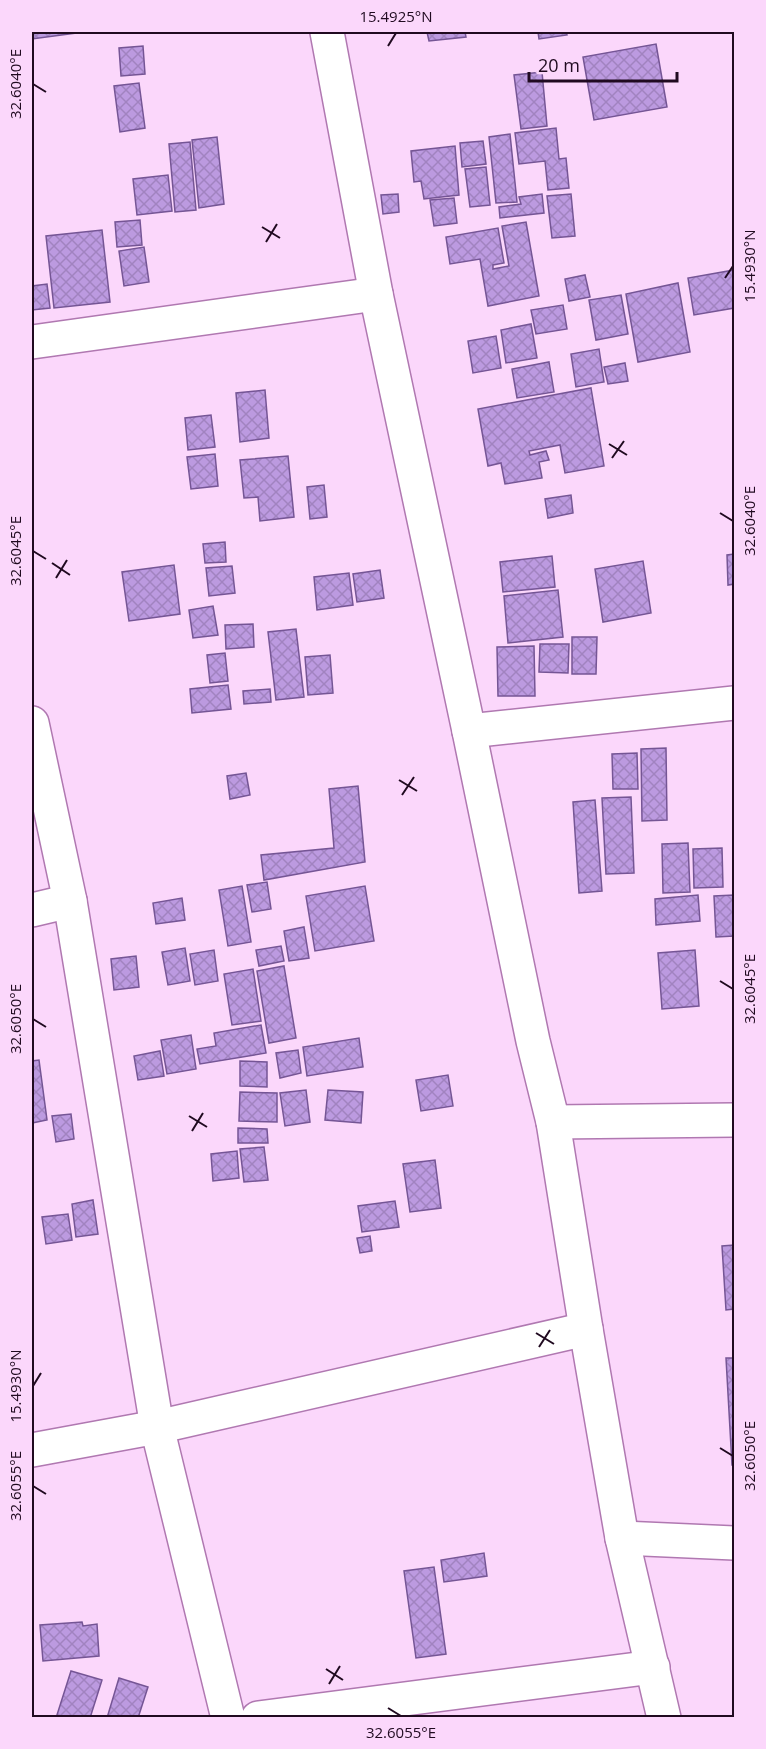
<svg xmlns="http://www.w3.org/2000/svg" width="766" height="1749" font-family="'Open Sans',sans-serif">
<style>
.building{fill:url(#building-cross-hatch);stroke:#755595;stroke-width:1.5}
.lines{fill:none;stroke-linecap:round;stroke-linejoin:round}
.street-casing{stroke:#b078b1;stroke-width:36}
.street{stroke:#fff;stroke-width:33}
.ticks{fill:none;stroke:#200a20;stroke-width:2}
.neatline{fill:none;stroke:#200a20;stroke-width:2}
.ticks-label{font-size:15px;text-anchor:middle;fill:#200a20}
</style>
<defs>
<pattern id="building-cross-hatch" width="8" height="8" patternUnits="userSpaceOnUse" patternTransform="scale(1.5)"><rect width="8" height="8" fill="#bc9ae0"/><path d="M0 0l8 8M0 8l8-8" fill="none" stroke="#a183c0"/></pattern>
</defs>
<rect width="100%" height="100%" fill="#fbd7fb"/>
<g class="building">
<path d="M32 32H76V33L32 39Z"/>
<path d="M427 32H465L466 37 429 41Z"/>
<path d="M538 32H566L567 35 539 39Z"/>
<path d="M656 44 667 107 594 120 583 57Z"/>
<path d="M143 46 145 74 121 76 119 48Z"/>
<path d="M542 72 547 126 521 129 514 75Z"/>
<path d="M139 83 145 128 120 132 114 86Z"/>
<path d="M556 128 559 159 566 158 569 188 548 190 545 161 519 164 515 133Z"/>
<path d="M510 134 517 202 496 203 489 137Z"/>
<path d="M217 137 224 204 199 208 192 140Z"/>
<path d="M483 141 486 164 462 167 460 143Z"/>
<path d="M190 142 196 210 175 212 169 144Z"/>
<path d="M455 146 459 195 424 199 421 181 414 182 411 151Z"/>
<path d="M486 167 490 205 470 207 465 169Z"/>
<path d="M168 175 172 211 137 215 133 179Z"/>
<path d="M398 194 399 212 383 214 381 195Z"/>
<path d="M542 194 544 213 500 218 499 207 521 204 519 197Z"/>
<path d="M571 194 575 236 552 238 547 196Z"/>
<path d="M454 198 457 223 434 226 430 200Z"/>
<path d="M140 220 142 245 117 247 115 222Z"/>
<path d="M526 222 539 296 488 306 480 259 450 264 446 237 498 228 504 263 493 265V269L509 266 502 226Z"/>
<path d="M102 230 110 302 54 308 46 236Z"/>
<path d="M144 247 149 282 124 286 119 251Z"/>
<path d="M734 270V308L694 315 688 278Z"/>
<path d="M585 275 590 297 569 301 565 279Z"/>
<path d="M678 283 690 352 638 362 626 294Z"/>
<path d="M47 284 50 308 32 310V286Z"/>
<path d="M621 295 628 334 596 340 589 300Z"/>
<path d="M563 305 567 329 536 334 531 310Z"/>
<path d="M531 324 537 358 506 363 501 330Z"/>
<path d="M496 336 501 368 473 373 468 341Z"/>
<path d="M599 349 604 382 576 387 571 354Z"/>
<path d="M549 362 554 392 517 398 512 369Z"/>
<path d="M625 363 628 381 608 384 604 367Z"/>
<path d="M591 388 604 466 565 473 560 445 529 451 530 455 546 451 549 460 539 462 542 478 505 484 501 463 488 466 478 409Z"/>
<path d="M265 390 269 438 240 442 236 393Z"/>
<path d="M211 415 215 447 188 450 185 418Z"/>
<path d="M215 454 218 486 191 489 187 457Z"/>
<path d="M288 456 294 517 260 521 258 497 244 498 240 460Z"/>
<path d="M324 485 327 517 310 519 307 487Z"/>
<path d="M571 495 573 513 548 518 545 499Z"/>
<path d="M225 542 226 562 205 563 203 544Z"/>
<path d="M734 554V584L728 585 727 555Z"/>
<path d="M552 556 555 587 503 592 500 562Z"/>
<path d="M643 561 651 613 603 622 595 569Z"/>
<path d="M174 565 180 614 129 621 122 572Z"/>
<path d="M232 566 235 593 209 596 206 568Z"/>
<path d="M380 570 384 598 357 602 353 574Z"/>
<path d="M349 573 353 605 317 610 314 577Z"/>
<path d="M558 590 563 637 508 643 504 596Z"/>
<path d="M213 606 218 635 193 638 189 610Z"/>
<path d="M253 624 254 647 226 649 225 625Z"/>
<path d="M296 629 304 697 276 700 268 632Z"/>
<path d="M572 637H597L596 674H572Z"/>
<path d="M540 644H569L568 673 539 672Z"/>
<path d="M534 646 535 696H498L497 647Z"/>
<path d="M225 653 228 681 210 683 207 655Z"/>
<path d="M330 655 333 693 308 695 305 657Z"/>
<path d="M228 685 231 709 192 713 190 689Z"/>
<path d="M270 689 271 702 244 704 243 691Z"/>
<path d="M666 748 667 820 642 821 641 749Z"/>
<path d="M637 753 638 789H613L612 754Z"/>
<path d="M246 773 250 795 230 799 227 776Z"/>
<path d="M358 786 365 862 264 880 261 855 334 848 329 789Z"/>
<path d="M631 797 634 873 606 874 602 798Z"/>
<path d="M595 800 602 891 579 893 573 802Z"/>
<path d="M688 843 690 892 663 893 662 844Z"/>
<path d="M722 848 723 887 694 888 693 849Z"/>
<path d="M267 882 271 909 252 912 247 885Z"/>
<path d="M242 886 251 942 228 946 219 890Z"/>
<path d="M365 886 374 941 315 951 306 896Z"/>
<path d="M698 895 700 921 656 925 655 899Z"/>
<path d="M734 895V936L716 937 714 896Z"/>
<path d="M182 898 185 920 156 924 153 903Z"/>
<path d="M304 927 309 958 289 961 284 931Z"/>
<path d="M281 946 284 961 259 966 256 950Z"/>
<path d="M185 948 190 981 168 985 162 952Z"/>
<path d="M214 950 218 981 195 985 190 954Z"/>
<path d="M695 950 699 1006 662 1009 658 953Z"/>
<path d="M136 956 139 987 114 990 111 959Z"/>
<path d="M284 966 296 1038 269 1043 257 971Z"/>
<path d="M253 969 261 1021 232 1025 224 974Z"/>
<path d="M261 1025 266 1053 200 1064 197 1049 216 1046 214 1033Z"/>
<path d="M191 1035 196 1069 167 1074 161 1040Z"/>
<path d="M359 1038 363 1067 307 1076 303 1047Z"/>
<path d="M298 1050 301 1073 280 1078 276 1053Z"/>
<path d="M160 1051 164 1076 138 1080 134 1056Z"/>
<path d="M39 1060 47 1120 32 1123V1061Z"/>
<path d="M240 1061 267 1062V1087L240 1086Z"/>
<path d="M448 1075 453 1106 421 1111 416 1080Z"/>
<path d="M306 1090 310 1122 285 1126 280 1093Z"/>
<path d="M328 1090 363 1092 361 1123 325 1120Z"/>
<path d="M240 1092 277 1093V1122L239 1121Z"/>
<path d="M71 1114 74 1139 56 1142 52 1116Z"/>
<path d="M238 1128 267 1129 268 1143H238Z"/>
<path d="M264 1147 268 1180 244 1182 240 1149Z"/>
<path d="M237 1151 239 1178 213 1181 211 1154Z"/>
<path d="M435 1160 441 1208 410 1212 403 1164Z"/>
<path d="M93 1200 98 1234 76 1237 72 1204Z"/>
<path d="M395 1201 399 1227 362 1232 358 1206Z"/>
<path d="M68 1214 72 1240 46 1244 42 1217Z"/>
<path d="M370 1236 372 1251 360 1253 357 1238Z"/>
<path d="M734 1245V1309L726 1310 722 1246Z"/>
<path d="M726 1358H734V1465H732Z"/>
<path d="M484 1553 487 1576 444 1582 441 1560Z"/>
<path d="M434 1567 446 1654 416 1658 404 1571Z"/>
<path d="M82 1622 83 1626 97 1624 99 1656 43 1661 40 1625Z"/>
<path d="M71 1671 102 1680 90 1718H56Z"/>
<path d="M119 1678 148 1687 138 1718H107Z"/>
</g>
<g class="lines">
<defs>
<g id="street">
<path d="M327 32 376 294 469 731 533 1041 553 1122 586 1329 622 1538 664 1718"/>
<path d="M32 342 376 294"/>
<path d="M32 723 70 901 157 1427 228 1718"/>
<path d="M469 731 734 703"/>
<path d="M32 910 70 901"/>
<path d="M553 1122 734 1120"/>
<path d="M32 1450 157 1427 586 1329"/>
<path d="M622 1538 734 1543"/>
<path d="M258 1718 653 1667"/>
</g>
</defs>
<use href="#street" class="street-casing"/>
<use href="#street" class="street"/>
</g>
<path class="ticks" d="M388 46 396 33M33 84 46 92M262 227 280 238M266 242 277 224M725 278 733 266M609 444 627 455M612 458 624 441M720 513 733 521M33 551 46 559M52 563 70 575M56 578 67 560M399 780 417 791M402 795 414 777M720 981 733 989M33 1019 46 1027M189 1116 207 1127M192 1131 203 1113M536 1333 554 1344M539 1347 550 1330M33 1386 41 1373M720 1448 733 1456M33 1486 46 1494M326 1669 343 1680M329 1684 340 1666M388 1708 401 1716"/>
<rect width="766" height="1749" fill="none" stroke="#fbd7fb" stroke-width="66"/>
<path d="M529 72v9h148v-9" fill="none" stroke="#200a20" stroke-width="3"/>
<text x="538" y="72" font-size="18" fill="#200a20" stroke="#fbd7fb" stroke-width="4.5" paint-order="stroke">20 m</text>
<rect x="33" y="33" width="700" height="1683" class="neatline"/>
<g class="ticks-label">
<text x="396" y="22">15.4925°N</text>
<text transform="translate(16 84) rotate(-90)" y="5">32.6040°E</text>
<text transform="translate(750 266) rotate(-90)" y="5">15.4930°N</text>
<text transform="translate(750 521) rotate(-90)" y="5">32.6040°E</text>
<text transform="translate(16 551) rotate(-90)" y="5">32.6045°E</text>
<text transform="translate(750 989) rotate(-90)" y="5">32.6045°E</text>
<text transform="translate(16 1019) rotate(-90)" y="5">32.6050°E</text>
<text transform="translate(16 1386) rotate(-90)" y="5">15.4930°N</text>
<text transform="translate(750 1456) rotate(-90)" y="5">32.6050°E</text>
<text transform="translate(16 1486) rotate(-90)" y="5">32.6055°E</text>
<text x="401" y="1738">32.6055°E</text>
</g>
</svg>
